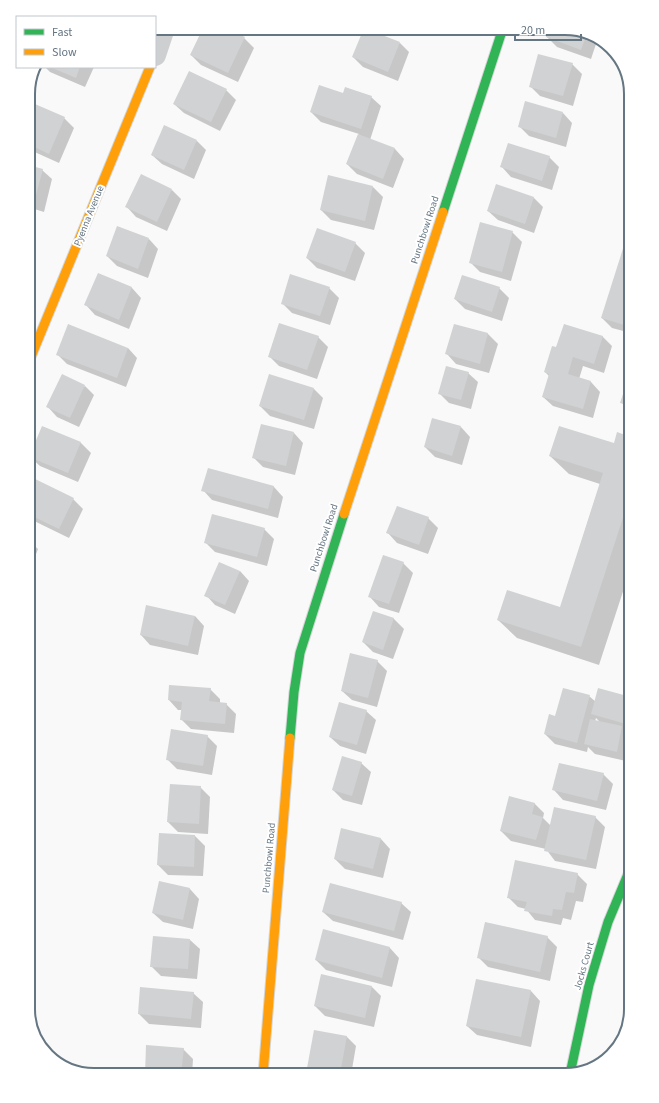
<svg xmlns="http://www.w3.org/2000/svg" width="659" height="1103" font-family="'Source Sans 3',sans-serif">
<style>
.shadow{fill:#0003;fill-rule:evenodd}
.building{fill:#d0d2d3}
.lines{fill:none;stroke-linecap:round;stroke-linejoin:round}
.fast-casing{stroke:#d5d6d7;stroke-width:11}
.slow-casing{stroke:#d5d6d7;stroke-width:11}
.street{stroke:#cecfd0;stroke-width:22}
.fast{stroke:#30b455;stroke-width:9}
.slow{stroke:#ff9f0a;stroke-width:9}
.labels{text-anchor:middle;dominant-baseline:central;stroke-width:4;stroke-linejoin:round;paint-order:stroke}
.street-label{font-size:10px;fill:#657683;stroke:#fff}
.rim{fill:none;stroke:#657683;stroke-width:2}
</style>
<rect width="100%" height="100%" fill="#f9f9f9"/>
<g class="shadow">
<path d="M570 28 598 38 591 59 557 47 547 37Z"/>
<path d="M244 38 254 48 238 82 201 65 191 55Z"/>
<path d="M400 43 409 52 398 81 363 67 353 57Z"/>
<path d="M572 64 582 74 573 106 540 96 530 86Z"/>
<path d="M45 67H94L85 87 50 72Z"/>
<path d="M226 90 236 100 220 131 184 113 174 104Z"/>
<path d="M344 94 371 97 381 106 370 140 395 149 404 159 393 188 357 174 347 164 359 134 321 122 311 112Z"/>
<path d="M28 102 64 118 74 128 59 163 28 149Z"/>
<path d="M563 113 572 123 566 147 529 136 519 126Z"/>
<path d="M197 141 206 150 194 179 162 164 152 155Z"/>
<path d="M549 157 559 167 552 190 511 177 502 167Z"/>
<path d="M28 166 42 170 52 179 44 212 28 207Z"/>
<path d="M373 187 383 197 374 230 331 220 321 210Z"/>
<path d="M172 190 181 199 167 231 136 217 127 207Z"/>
<path d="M534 198 543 207 534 233 498 220 488 211Z"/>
<path d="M512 232 522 242 511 281 480 272 470 262Z"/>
<path d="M149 239 158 249 148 278 117 266 107 256Z"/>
<path d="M631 242V333L612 328 602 318Z"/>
<path d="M355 243 365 253 355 281 317 268 307 258Z"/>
<path d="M98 275 132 288 141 298 129 329 95 315 86 305Z"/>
<path d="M329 288 339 298 330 325 292 313 282 303Z"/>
<path d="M499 288 509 298 502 321 465 309 455 299Z"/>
<path d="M455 325 488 334 498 344 489 373 456 364 447 354Z"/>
<path d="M602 336 612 346 604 373 583 366 579 379 591 382 600 392 593 418 553 406 543 397 549 376 545 372 557 349Z"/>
<path d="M318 337 328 347 317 379 279 366 269 356Z"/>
<path d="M128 348 137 358 126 387 67 364 57 354Z"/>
<path d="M468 373 478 382 471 409 449 403 439 393Z"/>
<path d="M631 374V412L622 403Z"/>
<path d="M85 386 94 395 79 427 57 417 48 407Z"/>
<path d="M314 389 323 398 314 429 270 416 260 406Z"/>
<path d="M43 427 81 443 91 453 78 482 40 466 30 457Z"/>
<path d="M461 427 470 437 462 465 435 457 425 447Z"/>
<path d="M294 433 303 443 295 475 263 467 254 458Z"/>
<path d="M631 438V567L599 665 517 638 498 620 560 609 600 484 569 474 550 456 614 445Z"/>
<path d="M29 478 73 499 83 509 69 538 28 518Z"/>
<path d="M274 487 283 497 278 518 212 500 203 490Z"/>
<path d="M428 518 438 528 428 554 397 543 388 533Z"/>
<path d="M264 529 274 539 267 566 215 552 205 542Z"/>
<path d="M28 540 38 549 28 575Z"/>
<path d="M403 563 413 573 399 613 379 607 370 597Z"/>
<path d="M240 571 249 581 235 614 215 605 206 595Z"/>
<path d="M28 609 32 613 28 626Z"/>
<path d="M374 612 394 619 404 629 393 659 373 652 363 642Z"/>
<path d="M195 616 204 626 198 655 150 645 141 635Z"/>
<path d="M377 661 387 671 377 707 352 700 342 691Z"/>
<path d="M210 689 220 699V703L226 704 236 714 234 733 191 729 181 719 182 710H178L169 700Z"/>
<path d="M599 690 631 698V732L624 730 631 737 626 761 595 754 588 747 587 752 555 744 545 734 556 717 589 696 596 702ZM596 718 601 723 595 721Z"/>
<path d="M366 711 376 720 366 754 340 746 330 737Z"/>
<path d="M28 724 34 730 30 764H28Z"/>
<path d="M207 736 217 746 212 775 177 769 167 759Z"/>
<path d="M361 763 371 772 362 805 343 800 333 790Z"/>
<path d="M603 774 613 784 606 810 563 800 554 790Z"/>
<path d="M200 787 210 797 208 834 178 832 168 822Z"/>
<path d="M534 803 544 813 543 818 551 826 595 817 605 827 596 869 555 861 546 849 511 841 501 831Z"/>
<path d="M160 834 195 836 205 846 203 876 168 875 158 865Z"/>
<path d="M381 839 390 849 383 878 345 869 335 859Z"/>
<path d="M577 874 587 884 583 902 576 901 571 920 563 918 561 925 535 920 526 909 518 907 508 897Z"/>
<path d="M190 889 199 899 193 929 163 922 153 913Z"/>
<path d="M401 903 411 912 403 940 333 921 323 912Z"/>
<path d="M547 937 557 947 550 981 488 967 478 957Z"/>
<path d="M190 940 200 949 197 979 161 976 151 966Z"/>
<path d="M390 948 399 958 392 987 326 970 316 960Z"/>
<path d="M372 987 381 996 374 1027 325 1016 315 1006Z"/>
<path d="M531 991 540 1001 531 1047 477 1035 467 1026Z"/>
<path d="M193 993 203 1002 201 1028 149 1024 139 1014Z"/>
<path d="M346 1036 356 1046 351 1075H314L308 1068Z"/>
<path d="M183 1049 193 1059 192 1075H146Z"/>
</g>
<g class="building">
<path d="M203 28H225L245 37 228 73 190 55Z"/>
<path d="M364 28 400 42 388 72 352 57Z"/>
<path d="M549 28H570L587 34 581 50 546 37Z"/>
<path d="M538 54 573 63 563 96 529 87Z"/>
<path d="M50 67H80L76 78Z"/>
<path d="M189 71 227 89 211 122 173 104Z"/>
<path d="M319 85 343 93 345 87 372 96 361 129 310 112Z"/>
<path d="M28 101 65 117 49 154 28 144Z"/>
<path d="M525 101 563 112 556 138 518 127Z"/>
<path d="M164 125 197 140 184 170 151 155Z"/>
<path d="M358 134 395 148 383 179 346 164Z"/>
<path d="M508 143 550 156 542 181 500 167Z"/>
<path d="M28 165 43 169 34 202 28 201Z"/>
<path d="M141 174 172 189 157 222 125 207Z"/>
<path d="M328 175 373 186 365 221 320 210Z"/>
<path d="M496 184 534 197 525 224 487 211Z"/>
<path d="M480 222 513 231 502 272 469 263Z"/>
<path d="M117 226 149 238 138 269 106 256Z"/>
<path d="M317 228 356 242 345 272 306 258Z"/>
<path d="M626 239 631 241V327L601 318Z"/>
<path d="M98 273 132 287 119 320 84 305Z"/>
<path d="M290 274 330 287 320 316 281 304Z"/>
<path d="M462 275 500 287 492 312 454 299Z"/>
<path d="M279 323 319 336 307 370 268 357Z"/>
<path d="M68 324 128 348 117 378 56 355Z"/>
<path d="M454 324 488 333 480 364 445 354Z"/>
<path d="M564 324 603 336 594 364 573 357 568 374 591 381 583 409 542 397 549 374 544 372 552 346 556 347Z"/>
<path d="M446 366 469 372 461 400 438 394Z"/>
<path d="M631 370V406L620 403Z"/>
<path d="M62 374 85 385 70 418 46 407Z"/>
<path d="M269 374 314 388 304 420 259 406Z"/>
<path d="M432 418 461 426 452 456 424 447Z"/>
<path d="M261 424 294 432 286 466 252 458Z"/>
<path d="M42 426 81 442 68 473 29 457Z"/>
<path d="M559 426 614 443 617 432 631 437V493L581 647 497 620 507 590 560 607 603 473 549 456Z"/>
<path d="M208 468 274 486 268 509 201 491Z"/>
<path d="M29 476 74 498 59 529 28 514Z"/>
<path d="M397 506 429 517 419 545 386 533Z"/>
<path d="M212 514 265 528 257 557 204 543Z"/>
<path d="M383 555 404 562 389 604 368 597Z"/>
<path d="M219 562 240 571 225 605 204 596Z"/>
<path d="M146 605 195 616 188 646 140 635Z"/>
<path d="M373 611 394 618 383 650 362 642Z"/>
<path d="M350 653 378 660 368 698 341 691Z"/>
<path d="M169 685 211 688 209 701 227 703 225 724 180 720 182 702 168 700Z"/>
<path d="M563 688 590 695 577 743 544 734 549 714 555 716Z"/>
<path d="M598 688 631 697 626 724 591 714Z"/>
<path d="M339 702 367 710 357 745 329 737Z"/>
<path d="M590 719 622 726 617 752 584 744Z"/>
<path d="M171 729 208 735 203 766 166 760Z"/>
<path d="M342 756 362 762 352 796 332 790Z"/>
<path d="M559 763 604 773 597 801 552 790Z"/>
<path d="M170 784 201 786 199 824 167 822Z"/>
<path d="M509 796 535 803 532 814 543 817 536 840 500 831Z"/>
<path d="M554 807 596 816 586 860 544 851Z"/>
<path d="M341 828 381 838 373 869 334 859Z"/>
<path d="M159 833 195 835 194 867 157 865Z"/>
<path d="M515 860 578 873 574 893 566 892 562 910 553 909 552 916 524 911 527 902 507 898Z"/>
<path d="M159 881 190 888 183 920 152 913Z"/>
<path d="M330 883 402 902 394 931 322 912Z"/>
<path d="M485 922 548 936 540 972 477 958Z"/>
<path d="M323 929 390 947 382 978 315 960Z"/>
<path d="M153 936 190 939 188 969 150 967Z"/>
<path d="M321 974 372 986 365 1018 314 1006Z"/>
<path d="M476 979 531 990 521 1037 466 1026Z"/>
<path d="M140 987 194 992 191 1019 138 1014Z"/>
<path d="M314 1030 347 1036 340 1074 307 1068Z"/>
<path d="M146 1045 184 1048 181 1075H145Z"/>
</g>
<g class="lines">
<defs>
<g id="fast">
<path d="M443 212 503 28"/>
<path d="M290 738 294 692 300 653 344 514"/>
<path d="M570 1074 589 985 608 922 631 867"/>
</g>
<g id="slow">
<path d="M28 364 150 67"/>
<path d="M344 514 443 212"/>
<path d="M263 1075 290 738"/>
</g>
</defs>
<use href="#fast" class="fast-casing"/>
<use href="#slow" class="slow-casing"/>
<path class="street" d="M155 55 164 28"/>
<use href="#fast" class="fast"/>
<use href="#slow" class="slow"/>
</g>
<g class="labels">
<g class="street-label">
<text transform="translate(89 216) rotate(-68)">Pyenna Avenue</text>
<text transform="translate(425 230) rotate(-72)">Punchbowl Road</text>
<text transform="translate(324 538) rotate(-72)">Punchbowl Road</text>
<text transform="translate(269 858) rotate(-85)">Punchbowl Road</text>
<text transform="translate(584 966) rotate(-74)">Jocks Court</text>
</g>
</g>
<path d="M0 0H659V1103H0ZM94 35H565A59 59 0 0 1 624 94V1009A59 59 0 0 1 565 1068H94A59 59 0 0 1 35 1009V94A59 59 0 0 1 94 35Z" fill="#fff" fill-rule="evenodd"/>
<path class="rim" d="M94 35H565A59 59 0 0 1 624 94V1009A59 59 0 0 1 565 1068H94A59 59 0 0 1 35 1009V94A59 59 0 0 1 94 35Z"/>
<rect x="16" y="16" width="140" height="52" fill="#ffffff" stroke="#c1c8cd"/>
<rect x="24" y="29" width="20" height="6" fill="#30b455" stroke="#c1c8cd"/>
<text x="52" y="36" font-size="12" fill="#657683">Fast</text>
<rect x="24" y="49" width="20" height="6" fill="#ff9f0a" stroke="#c1c8cd"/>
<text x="52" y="56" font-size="12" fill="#657683">Slow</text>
<path d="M515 34v6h66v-6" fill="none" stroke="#657683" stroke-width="2"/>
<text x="521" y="34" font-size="12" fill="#657683" stroke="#ffffff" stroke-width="3" paint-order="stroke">20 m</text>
</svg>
